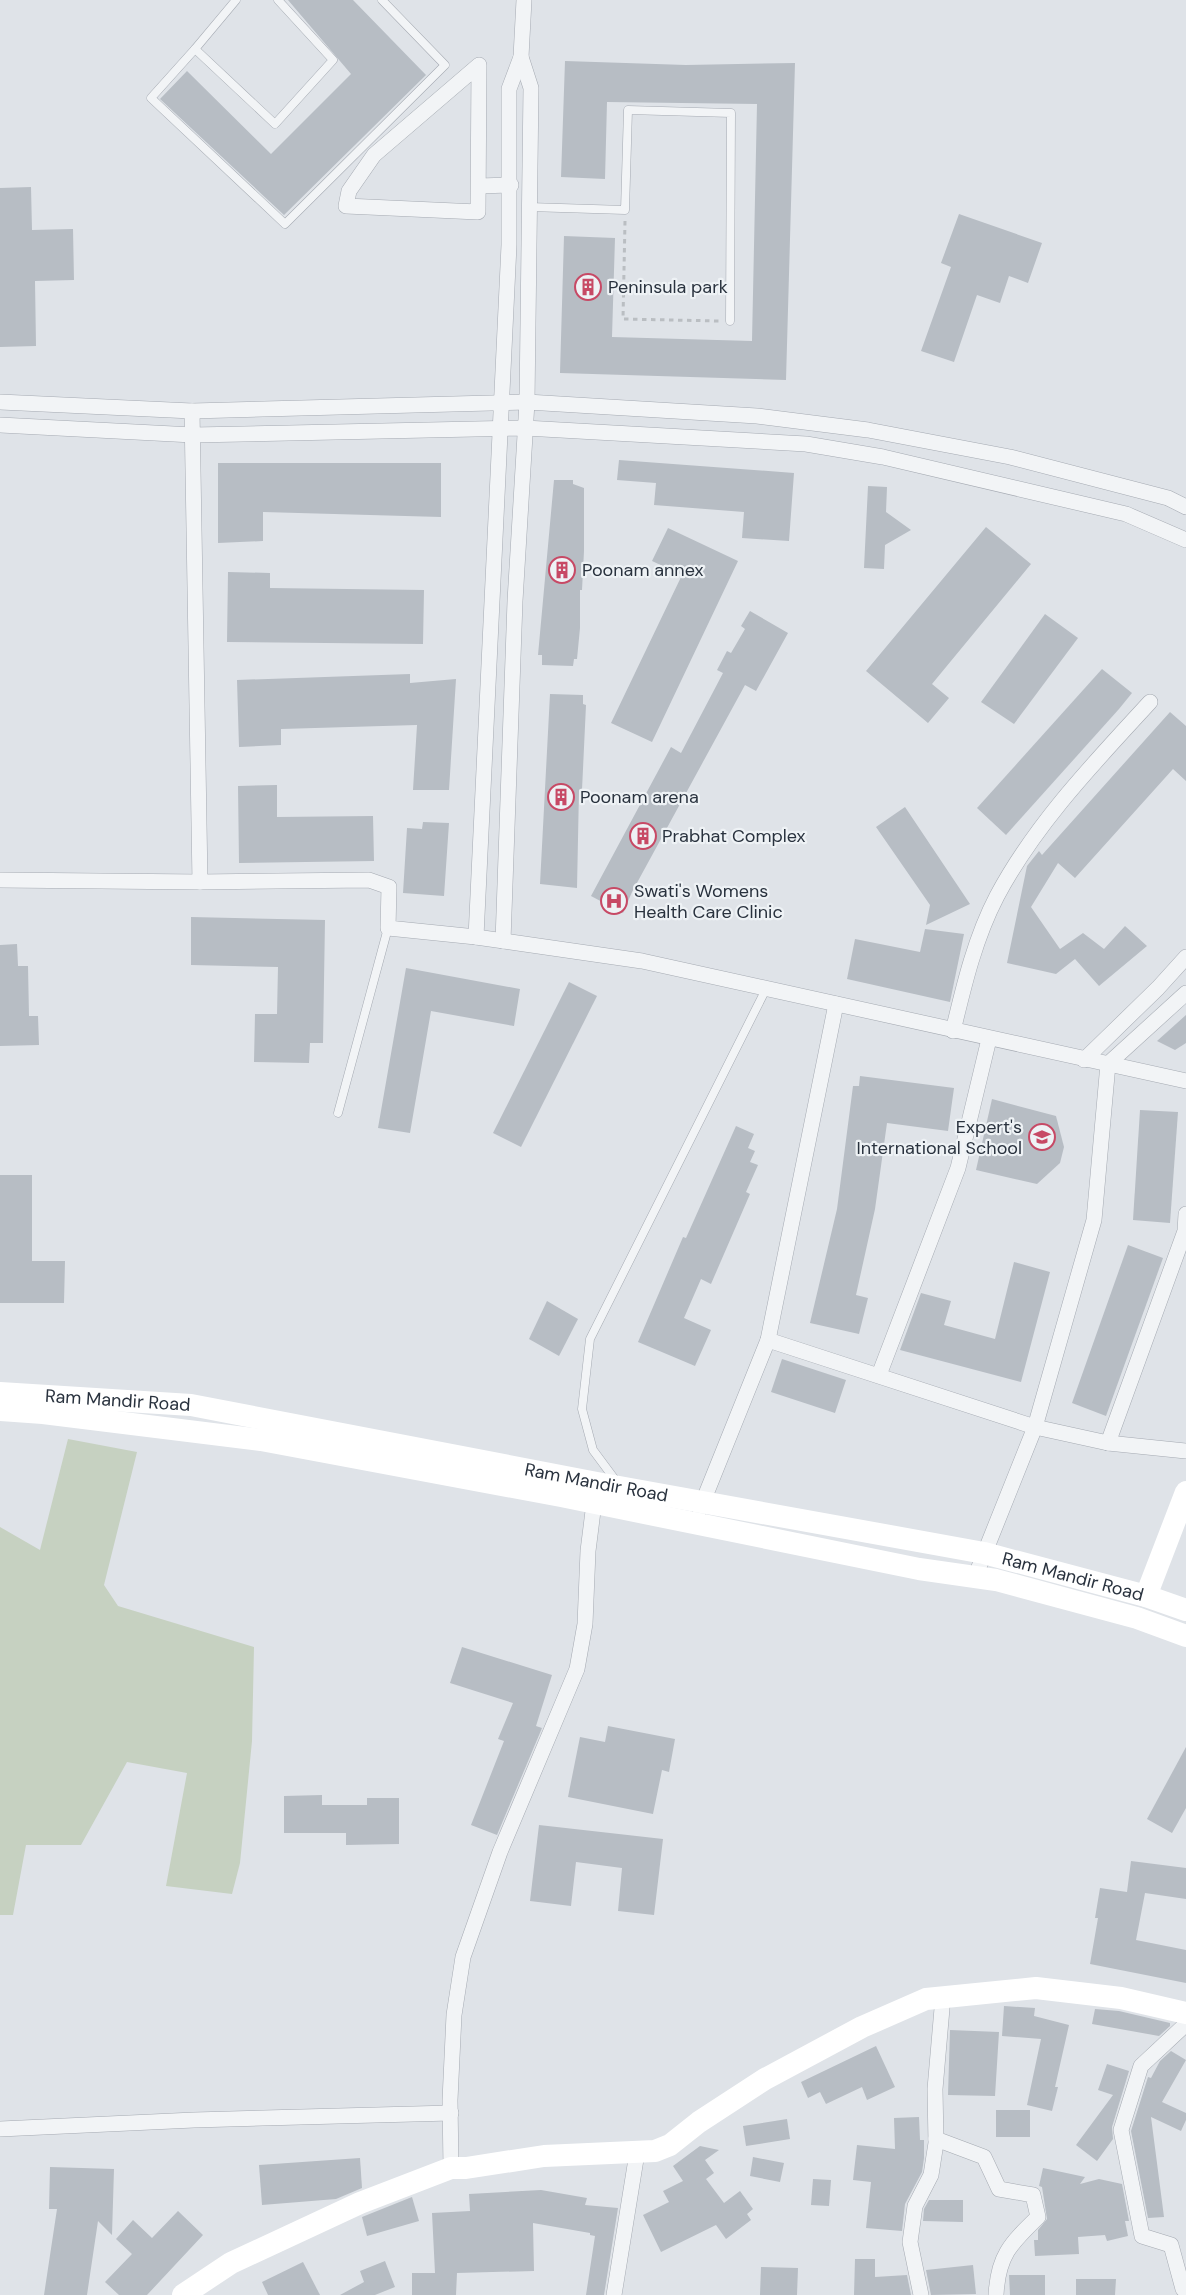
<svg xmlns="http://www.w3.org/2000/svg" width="1186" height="2295" font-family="'DM Sans',sans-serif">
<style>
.green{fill:#c6d1c1}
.building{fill:#b7bdc4}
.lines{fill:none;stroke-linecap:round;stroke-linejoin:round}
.lane-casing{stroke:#a5aab2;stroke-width:9}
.street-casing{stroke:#a5aab2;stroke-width:16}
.path{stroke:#babec2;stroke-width:3;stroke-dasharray:4.5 4.5;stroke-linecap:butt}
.lane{stroke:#f2f4f6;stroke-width:8}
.street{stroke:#f2f4f6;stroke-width:15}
.secondary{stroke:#fff;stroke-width:22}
.labels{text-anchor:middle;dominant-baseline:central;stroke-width:4.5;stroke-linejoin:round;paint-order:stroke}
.poi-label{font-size:18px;fill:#29323e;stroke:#eef2f5;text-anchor:start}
.street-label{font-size:18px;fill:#29323e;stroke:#eef2f5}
</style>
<rect width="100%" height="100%" fill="#dfe3e8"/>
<path class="green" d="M68 1439 137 1452 104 1585 118 1606 254 1647 252 1741 240 1863 232 1894 166 1886 187 1773 127 1762 81 1845H26L13 1915H0V1527L40 1550Z"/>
<g class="building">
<path d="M288 0H353L426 75 284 215 160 99 187 71 271 154 351 74Z"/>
<path d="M565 61 686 65 795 63 786 380 560 373 564 236 615 238 612 337 752 341 757 104 607 102 605 179 561 177Z"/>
<path d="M31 187 32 230 73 229 74 280 35 281 36 346 0 347V188Z"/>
<path d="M959 214 1042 243 1028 283 1009 276 1000 303 977 295 954 362 921 351 951 267 941 263Z"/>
<path d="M619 460 794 473 789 541 742 538 744 512 654 505 656 483 617 480Z"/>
<path d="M218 463H441V517L263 512V541L218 543Z"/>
<path d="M554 480H573V484L584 488V551L582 590H580V628L577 659H574L573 666 542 665V655H538Z"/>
<path d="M868 486 887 487 886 512 911 530 885 545 884 569 864 568Z"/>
<path d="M986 527 1031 564 932 684 949 698 928 723 866 671Z"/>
<path d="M668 528 738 561 652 742 611 723 682 575 652 561Z"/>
<path d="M228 572 270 573V588L424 590 423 644 227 642Z"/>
<path d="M750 611 788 633 756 691 745 685 632 892 623 913 591 896 671 747 681 753 723 673 717 670 727 651 731 653 745 629 741 626Z"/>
<path d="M1045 614 1078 638 1014 724 981 702Z"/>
<path d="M1102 669 1132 693 1119 709 1006 835 977 808Z"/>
<path d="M410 674V683L456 679 449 790H413L417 725 281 729V745L239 747 237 680Z"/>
<path d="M550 694 583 695V704L586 705 582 790H579L577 888 540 884Z"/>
<path d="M1170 712 1186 726V781L1173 769 1075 878 1058 863 1031 907 1060 949 1083 933 1104 949 1125 926 1147 946 1099 986 1075 959 1056 974 1007 963 1027 866 1039 851 1042 855Z"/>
<path d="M277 785V817L373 816 374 861 239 863 238 786Z"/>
<path d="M905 807 970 904 926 925 930 905 876 827Z"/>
<path d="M423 822 449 823 444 896 403 893 407 828 422 829Z"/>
<path d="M191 917 325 920 323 1043H310L309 1063 254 1062 255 1014H277L278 967 191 965Z"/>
<path d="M925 929 964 934 950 1002 847 979 855 939 920 952Z"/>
<path d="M17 944 18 966H28L29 1016H38L39 1045 0 1046V945Z"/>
<path d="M406 968 520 989 514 1026 431 1011 410 1133 378 1128Z"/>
<path d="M569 982 597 996 521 1147 493 1133Z"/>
<path d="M1186 1015V1043L1175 1050 1157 1041Z"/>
<path d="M860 1076 954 1088 948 1131 887 1123 875 1209 856 1295 868 1298 859 1334 810 1323 837 1209 853 1086H859Z"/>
<path d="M992 1099 1056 1116 1064 1147 1060 1163 1037 1184 976 1170Z"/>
<path d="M1140 1110 1178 1112 1170 1223 1133 1220Z"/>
<path d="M736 1126 754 1134 748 1148 755 1151 750 1162 758 1165 746 1192 750 1194 711 1284 701 1279 684 1318 711 1330 695 1366 638 1342 683 1237 686 1238Z"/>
<path d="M0 1175H32V1261H65L64 1303H0Z"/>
<path d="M1128 1245 1163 1258 1106 1416 1072 1403Z"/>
<path d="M1014 1262 1050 1272 1021 1382 900 1350 921 1293 951 1301 944 1325 995 1339Z"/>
<path d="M547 1301 578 1319 559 1356 529 1339Z"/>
<path d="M782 1359 846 1380 835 1413 771 1392Z"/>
<path d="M462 1647 552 1675 536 1726 542 1728 497 1835 471 1825 504 1741 498 1739 513 1703 450 1683Z"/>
<path d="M608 1726 675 1739 669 1772 662 1770 653 1814 568 1797 580 1737 605 1742Z"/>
<path d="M1186 1747V1808L1172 1833 1147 1819Z"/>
<path d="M322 1795V1805H367V1798H399V1844L346 1845V1833H284V1796Z"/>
<path d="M539 1825 663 1839 654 1915 618 1911 622 1868 576 1862 571 1906 530 1901Z"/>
<path d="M1131 1861 1186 1868V1899L1145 1893 1136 1940 1186 1950V1983L1090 1964 1098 1918H1095L1100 1888 1127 1892Z"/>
<path d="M1004 2006 1035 2008 1034 2016 1069 2025 1055 2087H1058L1052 2111 1027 2105 1041 2039 1002 2036Z"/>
<path d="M1095 2009 1119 2011 1170 2023V2026L1159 2036 1092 2024Z"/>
<path d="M950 2030 999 2032 995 2096 948 2095Z"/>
<path d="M876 2046 895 2087 867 2100 862 2087 826 2104 820 2092 808 2098 801 2082Z"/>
<path d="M1171 2051 1186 2060 1162 2102 1186 2113V2120L1181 2131 1151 2117 1164 2217 1148 2218 1131 2131 1148 2077 1151 2078 1160 2061Z"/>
<path d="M1107 2064 1129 2071 1112 2127 1113 2139 1097 2161 1076 2145 1113 2095 1098 2090Z"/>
<rect x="996" y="2110" width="34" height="27"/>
<path d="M919 2117 920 2140H924V2158L922 2172 905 2204 902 2231 866 2228 871 2182 853 2180 857 2145 895 2149 894 2118Z"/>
<path d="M787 2119 790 2139 746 2146 743 2126Z"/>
<path d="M700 2146 719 2150 705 2160 714 2173 706 2179 724 2203 740 2191 753 2209 747 2214 751 2220 726 2239 716 2225 661 2252 643 2215 669 2202 663 2191 683 2181 673 2166Z"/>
<path d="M753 2157 784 2163 780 2182 750 2176Z"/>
<path d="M360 2158 362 2188 336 2199 262 2205 259 2165Z"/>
<path d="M50 2167 114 2169 112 2235 98 2221 87 2295H44L57 2209H49Z"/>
<path d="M1043 2168 1085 2177 1080 2184 1099 2179 1122 2184 1129 2221H1125L1128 2236 1107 2241 1105 2235 1078 2237 1079 2254 1035 2256 1034 2240H1038V2230L1047 2219 1042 2187 1039 2186Z"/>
<path d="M813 2179 831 2180 829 2206 811 2205Z"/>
<path d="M541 2190 587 2198 585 2205 618 2208 604 2295H586L595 2236 590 2235V2233L533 2223 534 2271 457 2273 456 2295H412V2273H435L432 2213 470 2211 469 2194Z"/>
<path d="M412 2197 419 2221 367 2236 362 2217Z"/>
<path d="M929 2200H963V2222L923 2221 924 2209Z"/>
<path d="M178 2211 203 2235 147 2295H119L105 2282 132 2254 116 2239 133 2220 152 2238Z"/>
<path d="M855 2259H875V2277L907 2275 911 2295H854Z"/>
<path d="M385 2261 395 2287 375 2295H340L364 2282 360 2271Z"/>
<path d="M303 2262 320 2295H268L262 2282Z"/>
<path d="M973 2265 976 2294 931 2295 926 2270Z"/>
<path d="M761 2267 798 2268 797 2295H760Z"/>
<path d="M1009 2275H1045V2295H1010Z"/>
<path d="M1076 2279H1116L1115 2295H1076Z"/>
</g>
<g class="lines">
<defs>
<g id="lane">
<path d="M236 0 195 49 275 124 333 60 278 0"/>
<path d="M195 49 151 98 285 224 445 65 382 0"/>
<path d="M529 207 625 210 628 110 731 113 730 321"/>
<path d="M338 1113 388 928"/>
<path d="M616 1481 593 1450 582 1409 590 1339 766 989"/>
</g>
<g id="street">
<path d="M479 65 478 212 346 206 349 191 374 155Z"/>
<path d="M479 186 511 185"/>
<path d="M0 402 192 411 527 402 757 416 868 430 1010 457 1168 498 1186 507"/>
<path d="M192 411 200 882"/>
<path d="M0 425 193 435 525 428 806 444 883 457 1126 514 1186 540"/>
<path d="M0 880 200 882 369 880 389 887 388 928 476 937 642 961 1186 1081"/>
<path d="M476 937 509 245V89L521 57 524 0"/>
<path d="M503 941 515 601 527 402 531 88 521 57"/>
<path d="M953 1031C964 985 975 938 997 896 1036 823 1094 763 1150 702"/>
<path d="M1084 1060 1158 988 1186 957"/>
<path d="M768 1340 1035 1427 1108 1443 1186 1451"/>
<path d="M879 1375 958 1168 989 1039"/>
<path d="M1108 1443 1185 1231 1186 1214"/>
<path d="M700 1509 768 1340 836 1004"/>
<path d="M975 1577 1035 1427 1094 1220 1108 1064 1186 993"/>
<path d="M1186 2024 1141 2066 1121 2130 1142 2236 1171 2245 1183 2289 1186 2290"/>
<path d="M0 2129 194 2120 451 2113"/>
<path d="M936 2139 984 2157 999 2189 1033 2195 1038 2217C1010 2244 998 2256 996 2295"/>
<path d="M451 2168 450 2100 454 2015 463 1957 500 1852 577 1669 585 1624 588 1551 595 1495"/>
<path d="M614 2295 637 2153"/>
<path d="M921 2295 910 2242 915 2206 931 2175 936 2143 935 2089 943 1997"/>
</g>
</defs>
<use href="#lane" class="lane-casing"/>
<use href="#street" class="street-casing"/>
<path class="path" d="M625 221 623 319 719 321"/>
<use href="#lane" class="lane"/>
<use href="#street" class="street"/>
<g class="secondary">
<path id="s1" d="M0 1393 191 1405 597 1483 984 1553 1146 1596 1186 1610"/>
<path d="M0 1410 43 1413 261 1440 561 1496 919 1569 996 1580 1137 1618 1186 1636"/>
<path d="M1146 1596 1186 1492"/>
<path d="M183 2295 231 2263 360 2203 451 2168H466L544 2156 655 2151 670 2145 699 2122 765 2079 862 2027 926 1999 1036 1988 1121 1998 1186 2013"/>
</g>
</g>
<defs>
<symbol id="building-ring" viewBox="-11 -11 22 22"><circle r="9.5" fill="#eef2f5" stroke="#c74965" stroke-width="1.5"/><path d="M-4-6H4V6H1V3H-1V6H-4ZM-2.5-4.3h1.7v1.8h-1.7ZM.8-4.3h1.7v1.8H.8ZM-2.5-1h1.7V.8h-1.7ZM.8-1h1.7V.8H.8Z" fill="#c74965"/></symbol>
<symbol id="hospital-ring" viewBox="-11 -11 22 22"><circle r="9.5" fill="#eef2f5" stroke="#c74965" stroke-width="1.5"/><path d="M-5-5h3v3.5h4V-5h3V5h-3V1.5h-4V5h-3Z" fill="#c74965"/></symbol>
<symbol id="school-ring" viewBox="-11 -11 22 22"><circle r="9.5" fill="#eef2f5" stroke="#c74965" stroke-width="1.5"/><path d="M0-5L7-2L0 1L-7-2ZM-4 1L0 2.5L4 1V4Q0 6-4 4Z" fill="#c74965"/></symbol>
</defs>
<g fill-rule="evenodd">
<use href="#building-ring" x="573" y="272" width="30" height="30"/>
<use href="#building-ring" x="547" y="555" width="30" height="30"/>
<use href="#building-ring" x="546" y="782" width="30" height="30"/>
<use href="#building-ring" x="628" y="821" width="30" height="30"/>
<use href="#hospital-ring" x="599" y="886" width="30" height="30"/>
<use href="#school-ring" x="1027" y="1122" width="30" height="30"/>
</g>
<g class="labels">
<g class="poi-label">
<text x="608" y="287">Peninsula park</text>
<text x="582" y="570">Poonam annex</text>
<text x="580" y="797">Poonam arena</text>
<text x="662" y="836">Prabhat Complex</text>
<text x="634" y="891">Swati's Womens<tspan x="634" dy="21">Health Care Clinic</tspan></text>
<text x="1022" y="1127" text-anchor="end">Expert's<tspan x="1022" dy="21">International School</tspan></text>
</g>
<g class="street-label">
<text stroke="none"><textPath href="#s1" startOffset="118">Ram Mandir Road</textPath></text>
<text stroke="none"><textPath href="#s1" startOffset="604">Ram Mandir Road</textPath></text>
<text stroke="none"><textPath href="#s1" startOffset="1090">Ram Mandir Road</textPath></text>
</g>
</g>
</svg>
